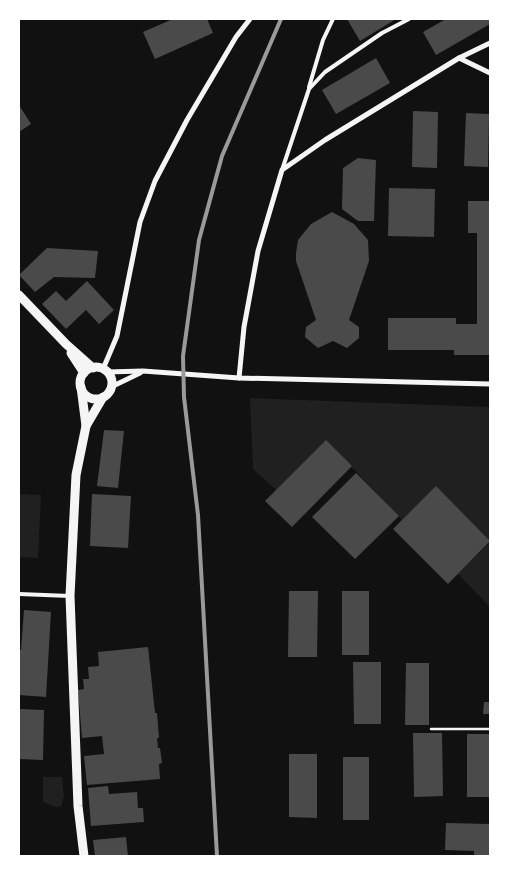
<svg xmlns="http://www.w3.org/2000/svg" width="509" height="875" font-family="'PT Sans Narrow',sans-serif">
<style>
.green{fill:#202020}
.building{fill:#4a4a4a}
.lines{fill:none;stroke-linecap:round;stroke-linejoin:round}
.path{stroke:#f5f5f5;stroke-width:2.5}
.service{stroke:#f5f5f5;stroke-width:4}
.minor{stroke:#f5f5f5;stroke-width:5}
.tertiary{stroke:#f5f5f5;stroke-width:9}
.rail{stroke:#9a9a9a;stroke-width:4}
</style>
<rect width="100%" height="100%" fill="#111"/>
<g class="green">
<path d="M250 398 490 407V541L436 487 402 520 326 440 276 490 253 469Z"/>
<path d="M19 494 41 495 38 558 19 557Z"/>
<path d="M490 542V607L458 574Z"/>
<path d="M43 777H62L64 796 61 806 56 807 43 802Z"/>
</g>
<g class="building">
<path d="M173 19H207L213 33 155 59 143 32Z"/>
<path d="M347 19H396L360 41Z"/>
<path d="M446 19H490V24L436 55 423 32Z"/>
<path d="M376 58 390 83 336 114 322 90Z"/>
<path d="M19 105 31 124 19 132Z"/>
<path d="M413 111 438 112 437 168 412 167Z"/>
<path d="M466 113 489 114 488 167 464 166Z"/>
<path d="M358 158 376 160 374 221H358L342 209 343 168Z"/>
<path d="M389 188 435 189 434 237 388 236Z"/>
<path d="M468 201H490V355H454V350H388V318H456V324H477V233H468Z"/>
<path d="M332 212 354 224 368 240 369 261 349 320 359 327V338L347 348 333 341 318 348 305 337 306 327 316 320 296 261V253L298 240 311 224Z"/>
<path d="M47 248 98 251 95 278 54 277 35 292 19 275Z"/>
<path d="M87 281 114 310 99 324 86 310 66 329 42 304 56 291 66 301Z"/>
<path d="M104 430 124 431 118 488 97 486Z"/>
<path d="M326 440 352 466 292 527 265 501Z"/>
<path d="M356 473 399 516 355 559 312 517Z"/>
<path d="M436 486 490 541 448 584 393 529Z"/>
<path d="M92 494 131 496 128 548 90 546Z"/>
<path d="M289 591H318L317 657H288Z"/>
<rect x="342" y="591" width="27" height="64"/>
<path d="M24 610 51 612 46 697 19 695V650H21Z"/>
<path d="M148 647 155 713H157L159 738H157L158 748H160L162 763 159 764 160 779 87 785 84 756 104 754 102 736 82 738 78 690 84 689 83 679H89L88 667 99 666 98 652Z"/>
<path d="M353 662H381V724H354Z"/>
<path d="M406 663H429V725H405Z"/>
<path d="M484 702H490V714H483Z"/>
<path d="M19 709 44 710 43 760 19 759Z"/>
<path d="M413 733H442L443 796 414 797Z"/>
<rect x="467" y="734" width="23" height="63"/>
<path d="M289 754H317V818L289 817Z"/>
<rect x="343" y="757" width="26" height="63"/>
<path d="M108 786 109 794 137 792 138 808H143L144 822 91 826 88 788Z"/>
<path d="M446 823 490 824V856H474V851L445 850Z"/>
<path d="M126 837 128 856H95L93 840Z"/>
</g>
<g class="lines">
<path class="path" d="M431 729H490"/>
<g class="service">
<path d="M309 87 323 40 333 19"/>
<path d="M282 170 309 89 325 72 382 33 409 19"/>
<path d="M19 594 70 596"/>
</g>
<g class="minor">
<path d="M459 58 490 43"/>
<path d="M103 369 117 336 140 222 155 181 187 120 236 37 250 19"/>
<path d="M107 372 143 371 239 378 490 384"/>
<path d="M239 378 244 327 258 251 282 170 325 140 459 58 490 73"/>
<path d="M111 387 140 373"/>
</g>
<g class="tertiary">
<path d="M19 295 66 344 93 368"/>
<path d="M71 353 84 373"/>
<circle cx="96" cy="383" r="16"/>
<path d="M81 387 86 426 76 475 70 596 78 806 84 856"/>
<path d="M86 426 103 397"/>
</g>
<path class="rail" d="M217 856 198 515 184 397 183 356 199 240 222 156 281 19"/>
</g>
<rect width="509" height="875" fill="none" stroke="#ffffff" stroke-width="40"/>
</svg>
